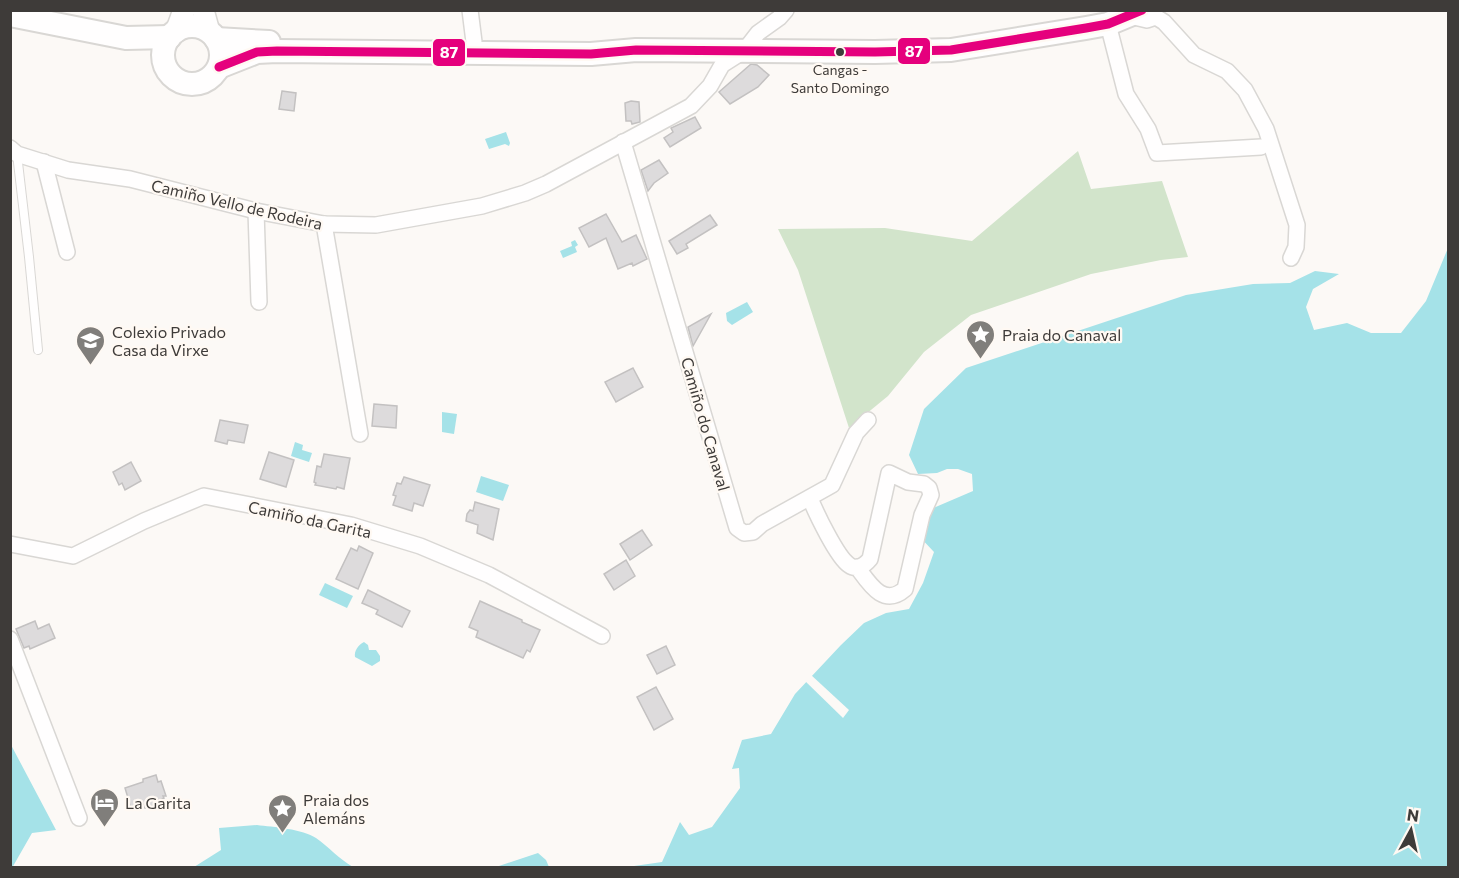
<svg xmlns="http://www.w3.org/2000/svg" width="1459" height="878" font-family="Commissioner,sans-serif">
<style>
.green{fill:#d2e4cb}
.water{fill:#a5e2e8}
.pier{fill:#fcf9f6}
.building{fill:#dddbdc;stroke:#c3c1c1;stroke-width:1.5}
.lines{fill:none;stroke-linecap:round;stroke-linejoin:round}
.service-casing{stroke:#d9d7d4;stroke-width:10}
.minor-casing{stroke:#d9d7d4;stroke-width:18}
.secondary-casing{stroke:#d9d7d4;stroke-width:24}
.primary-casing{stroke:#d9d7d4;stroke-width:26}
.service{stroke:#fffefe;stroke-width:8}
.minor{stroke:#fffefe;stroke-width:15}
.secondary{stroke:#fffefe;stroke-width:21}
.primary{stroke:#fffefe;stroke-width:22}
.bus-1-casing{stroke:#fff9f3;stroke-width:14}
.bus-1{stroke:#e5007d;stroke-width:9}
.bus-dot{fill:#3e3b39;stroke:#fff9f3;stroke-width:2}
.labels{text-anchor:middle;dominant-baseline:central;stroke-width:4.5;stroke-linejoin:round;paint-order:stroke}
.bus-label{font-size:14px;fill:#3e3b39;stroke:#fff9f3}
.street-label{font-size:16px;fill:#3e3b39;stroke:#fff9f3}
.poi-label{font-size:16px;fill:#3e3b39;stroke:#fff9f3;text-anchor:start}
.line-badge{stroke:#fff9f3;stroke-width:2}
.badge-label{font-size:16px;text-anchor:middle;font-weight:bold;fill:#fff}
</style>
<rect width="100%" height="100%" fill="#fcf9f6"/>
<path class="green" d="M1078 151 1091 189 1162 181 1188 257 1161 260 1091 274 971 315 924 352 888 396 849 428 798 270 778 229 885 228 972 241Z"/>
<g class="water">
<path d="M506 132 510 143 509 146 505 144 489 149 485 139Z"/>
<path d="M575 240 578 245 575 247 577 252 563 258 560 251 572 246 571 242Z"/>
<path d="M1448 248V867L620 868 662 862 680 822 689 835 712 827 740 788 739 768 732 769 742 740 771 734 795 694 841 645 864 623 886 613 909 609 923 583 934 552 918 535 931 509 973 491 972 474 958 469H947L937 473 918 474 909 455 924 409 966 368 1186 295 1253 284 1290 283 1315 271 1339 274 1313 289 1306 307 1314 330 1347 323 1371 333H1401L1426 301Z"/>
<path d="M747 302 753 312 732 325 727 321 726 313Z"/>
<path d="M442 412 457 414 454 434 442 432Z"/>
<path d="M295 442 303 445 302 450 312 453 309 462 291 456Z"/>
<path d="M481 476 509 485 503 501 476 492Z"/>
<path d="M325 583 353 596 347 608 319 595Z"/>
<path d="M364 642 368 645 369 650H376L380 656V661L372 666 355 657C354 651 358 645 364 642Z"/>
<path d="M10 743 56 830 32 833 12 868Z"/>
<path d="M257 825C273 827 303 829 316 838 329 847 339 859 353 867H194L221 850 219 828Z"/>
<path d="M538 853 546 860 549 867H496Z"/>
</g>
<path class="pier" d="M810 674 849 710 843 718 804 680Z"/>
<g class="building">
<path d="M751 64 757 65 769 75 758 87 730 104 719 92Z"/>
<path d="M282 91 296 93 294 111 279 109Z"/>
<path d="M631 101 639 102 640 122 632 124 631 121H626L625 103Z"/>
<path d="M695 117 701 128 670 147 664 138 673 132 671 128Z"/>
<path d="M659 160 668 173 654 183 648 191 641 170Z"/>
<path d="M606 214 622 242 636 235 647 259 633 266 632 263 618 269 606 238 589 247 579 228Z"/>
<path d="M710 215 717 225 686 244 688 248 677 254 669 241Z"/>
<path d="M711 314 693 346 688 327Z"/>
<path d="M633 368 643 387 616 402 605 382Z"/>
<path d="M374 404 397 406 396 428 372 426Z"/>
<path d="M220 420 248 425 244 443 228 440 227 444 215 441Z"/>
<path d="M269 452 294 460 286 487 260 479Z"/>
<path d="M324 454 350 458 344 489 337 487 336 489 315 485 316 483 314 482 317 466 321 467Z"/>
<path d="M131 462 141 481 125 490 122 483 119 485 113 472Z"/>
<path d="M404 477 430 485 423 506 414 503 412 511 393 505 396 496 393 495 397 483 401 484Z"/>
<path d="M475 502 499 509 493 540 477 533 478 525 466 521 467 514 470 510 473 511Z"/>
<path d="M642 530 652 545 630 560 620 544Z"/>
<path d="M359 546 373 553 358 589 336 579 351 548 357 551Z"/>
<path d="M626 560 635 576 614 590 604 574Z"/>
<path d="M368 590 410 611 402 627 376 614 378 610 362 603Z"/>
<path d="M480 601 522 620V622L540 630 530 652 527 650 523 658 476 637 478 631 469 627Z"/>
<path d="M35 621 38 629 49 624 55 638 30 649 29 646 24 648 16 629Z"/>
<path d="M666 646 675 665 657 674 647 655Z"/>
<path d="M656 687 673 719 654 730 637 697Z"/>
<path d="M156 775 158 782 161 781 166 796H163L164 798 159 800 161 803 145 808 144 804 131 808 125 788 143 782V779Z"/>
</g>
<g class="lines">
<defs>
<path id="service" d="M17 154 29 257 38 350"/>
<g id="minor">
<path d="M470 10 474 42"/>
<path d="M1130 16 1147 20 1156 17 1164 22 1194 55 1227 71 1245 90 1266 129 1297 225 1296 247 1291 258"/>
<path d="M1108 24 1126 94 1148 129 1157 153 1261 147"/>
<path d="M623 142 737 528 744 533 753 532 762 524 832 485 856 433 868 420"/>
<path d="M10 148 17 154 68 170 130 179 256 211 324 224 376 225 482 206 525 193 546 184 691 106 710 86 722 65 744 51 758 33 779 18 786 10"/>
<path d="M44 162 67 252"/>
<path d="M256 211 259 302"/>
<path d="M324 224 360 434"/>
<path d="M810 498C816 513 837 557 849 565 857 571 865 565 870 559L889 473 908 482 924 484 929 488 931 495 922 515 905 589C883 608 869 583 857 567"/>
<path d="M10 544 73 556 144 521 204 496 351 525 420 546 489 575 602 636"/>
<path d="M10 639 79 818"/>
</g>
<g id="secondary">
<path d="M203 10 209 32"/>
<path d="M176 32 184 10"/>
</g>
<g id="primary">
<path d="M10 15 126 38 170 37"/>
<circle cx="192" cy="55" r="29"/>
<path d="M216 39 269 42"/>
<path d="M219 67 257 52 277 51 591 54 636 50 875 52 951 50 1086 28 1108 24 1142 10"/>
</g>
</defs>
<use href="#service" class="service-casing"/>
<use href="#minor" class="minor-casing"/>
<use href="#secondary" class="secondary-casing"/>
<use href="#primary" class="primary-casing"/>
<use href="#service" class="service"/>
<use href="#minor" class="minor"/>
<use href="#secondary" class="secondary"/>
<use href="#primary" class="primary"/>
<defs>
<path id="bus-1" d="M219 67 257 52 277 51 591 54 636 50 875 52 951 50 1086 28 1108 24 1142 10"/>
</defs>
<use href="#bus-1" class="bus-1-casing"/>
<use href="#bus-1" class="bus-1"/>
</g>
<defs>
<symbol id="sight-pin" viewBox="-11 -11 22 30"><path d="M0 17L-7.5 6A9.5 9.5 0 1 1 7.5 6Z" fill="#807e7b" stroke="#fff9f3"/><path d="M0-6L1.8-2.2L6-1.7L2.9 1.2L3.7 5.4L0 3.3L-3.7 5.4L-2.9 1.2L-6-1.7L-1.8-2.2Z" fill="#fff"/></symbol>
<symbol id="school-pin" viewBox="-11 -11 22 30"><path d="M0 17L-7.5 6A9.5 9.5 0 1 1 7.5 6Z" fill="#807e7b" stroke="#fff9f3"/><path d="M0-5L7-2L0 1L-7-2ZM-4 1L0 2.5L4 1V4Q0 6-4 4Z" fill="#fff"/></symbol>
<symbol id="hotel-pin" viewBox="-11 -11 22 30"><path d="M0 17L-7.5 6A9.5 9.5 0 1 1 7.5 6Z" fill="#807e7b" stroke="#fff9f3"/><path d="M-6-4.5h1.5V1H6V5H4.5V3h-9V5H-6ZM-4 0a1.8 1.8 0 1 1 3.6 0ZM.5 0V-2.5h3Q6-2.5 6 0Z" fill="#fff"/></symbol>
</defs>
<g fill-rule="evenodd">
<use href="#sight-pin" x="964" y="318" width="33" height="45"/>
<use href="#school-pin" x="74" y="324" width="33" height="45"/>
<use href="#hotel-pin" x="88" y="786" width="33" height="45"/>
<use href="#sight-pin" x="266" y="792" width="33" height="45"/>
</g>
<circle class="bus-dot" cx="840" cy="52" r="5"/>
<g class="labels">
<g class="bus-label">
<text x="840" y="69">Cangas -<tspan x="840" dy="18">Santo Domingo</tspan></text>
</g>
<g class="street-label">
<text transform="translate(237 204) rotate(13)">Camiño Vello de Rodeira</text>
<text transform="translate(706 424) rotate(74)">Camiño do Canaval</text>
<text transform="translate(310 519) rotate(12)">Camiño da Garita</text>
</g>
<g class="poi-label">
<text x="112" y="331">Colexio Privado<tspan x="112" dy="18">Casa da Virxe</tspan></text>
<text x="1002" y="334">Praia do Canaval</text>
<text x="303" y="799">Praia dos<tspan x="303" dy="18">Alemáns</tspan></text>
<text x="125" y="802">La Garita</text>
</g>
</g>
<g class="line-badge">
<rect x="897" y="37" width="34" height="28" rx="6" fill="#e5007d"/>
<rect x="432" y="38" width="34" height="29" rx="6" fill="#e5007d"/>
</g>
<g class="badge-label">
<text x="914" y="57">87</text>
<text x="449" y="58">87</text>
</g>
<rect width="1459" height="878" fill="none" stroke="#3e3b39" stroke-width="24"/>
<g transform="translate(1411 830) rotate(8)" stroke="#fff9f3" stroke-width="4.5" paint-order="stroke">
<path d="M0-4.5L10 22L0 15L-10 22Z" fill="#3e3b39"/>
<text y="-9" font-size="16" font-weight="bold" text-anchor="middle" fill="#3e3b39">N</text>
</g>
</svg>
